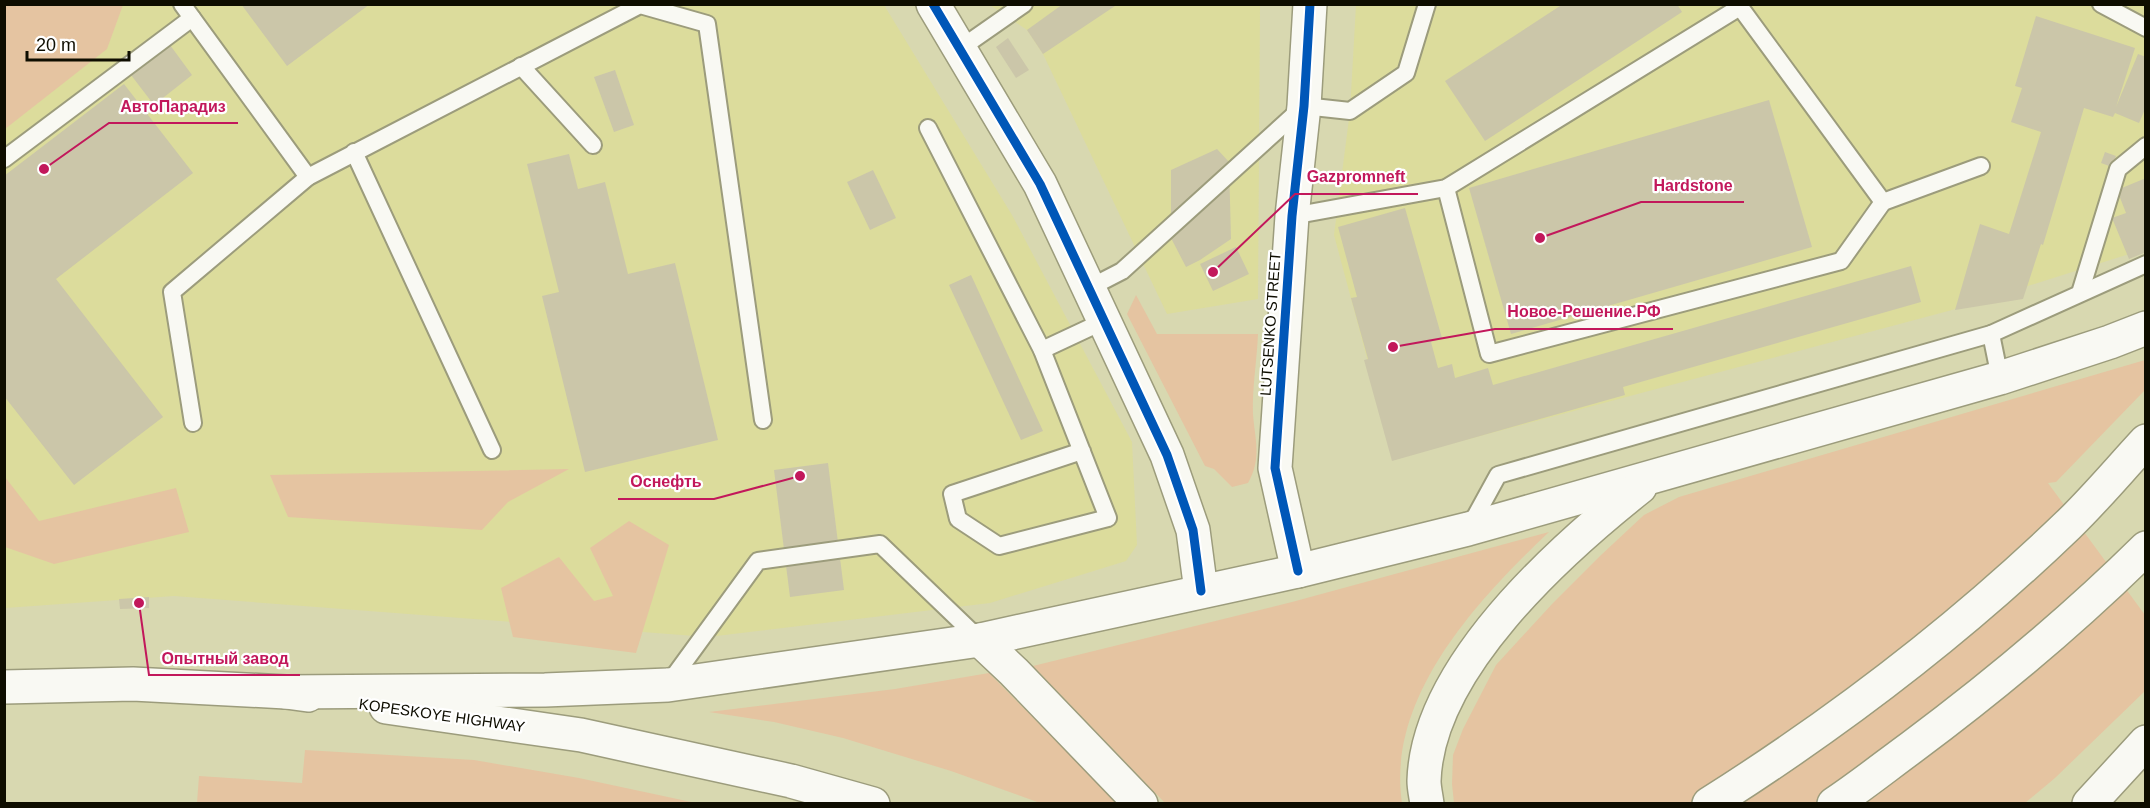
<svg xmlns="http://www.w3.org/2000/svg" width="2150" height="808" font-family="Helvetica,sans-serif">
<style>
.built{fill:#dcdc9c}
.green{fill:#e5c4a1}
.building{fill:#cbc6a9}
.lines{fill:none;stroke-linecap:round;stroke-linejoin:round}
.service-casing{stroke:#9c9c7c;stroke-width:20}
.tertiary-casing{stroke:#9c9c7c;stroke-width:36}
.primary-casing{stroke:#9c9c7c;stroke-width:36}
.service{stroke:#f9f9f3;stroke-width:16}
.tertiary{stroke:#f9f9f3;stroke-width:33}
.primary{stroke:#f9f9f3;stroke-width:33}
.tram{stroke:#c9c9be;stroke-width:1.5}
.cycleway-casing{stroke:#fff;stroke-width:13}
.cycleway{stroke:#0057b8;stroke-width:9}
.labels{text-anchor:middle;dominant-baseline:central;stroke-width:4.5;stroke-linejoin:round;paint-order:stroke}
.street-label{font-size:15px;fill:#0e0d00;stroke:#fff}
.leader{fill:none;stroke:#c2185b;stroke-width:2}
.callout-dot{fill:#c2185b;stroke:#fff;stroke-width:2}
.callout-label{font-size:16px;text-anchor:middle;font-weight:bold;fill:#c2185b;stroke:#fff;stroke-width:4.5;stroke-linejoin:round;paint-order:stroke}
</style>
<rect width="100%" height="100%" fill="#d8d8b0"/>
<g class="built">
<path d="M5 5H884L1012 215 1132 442 1137 545 1126 561 990 603 708 637 174 596 5 608Z"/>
<path d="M990 5H1260L1258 299 1167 314 1043 54 1027 30Z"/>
<path d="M1356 5H2145V249L1952 310 1394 459 1334 235 1350 111Z"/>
</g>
<g class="green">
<path d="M5 4 123 5 107 49 5 129Z"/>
<path d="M1136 295 1157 334H1258C1257 360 1252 388 1253 414 1255 441 1262 458 1248 483L1232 487 1214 469 1205 466 1127 314Z"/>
<path d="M2145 360V390L2056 482 2048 483 2145 615V691L2055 778 2025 803H1454L1452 784 1453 755 1463 729 1496 665 1553 603 1600 556 1644 515 1679 497Z"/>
<path d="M569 469 508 502 482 530 288 517 270 475Z"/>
<path d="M5 477 39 521 176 488 189 532 54 564 5 547Z"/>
<path d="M629 521 669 545 636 653 513 637 501 588 559 557 594 601 613 596 590 548Z"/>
<path d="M1549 532C1478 599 1386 697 1402 803H1165L1033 666 1292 602Z"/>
<path d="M989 673 1118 803H1040L951 771 843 738 774 722 709 712 895 689Z"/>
<path d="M305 750 474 760 579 778 696 803H197L199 776 302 783Z"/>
</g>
<g class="building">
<path d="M241 4H370L287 66Z"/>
<path d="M1063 4H1118L1043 54 1027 30Z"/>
<path d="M1563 4H1677L1682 12 1485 141 1445 81Z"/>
<path d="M2036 16 2135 48 2116 107 2138 54 2146 57V107L2139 123 2115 113 2113 117 2084 108 2043 245 2041 244 2023 299 1955 310 1980 224 2009 234 2041 132 2011 122 2022 88 2015 86Z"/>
<path d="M1008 38 1029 70 1016 78 996 47Z"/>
<path d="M170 45 192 75 154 105 131 75Z"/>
<path d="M615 70 634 125 614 132 594 77Z"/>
<path d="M124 84 193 173 56 279 163 417 74 485 4 396V176Z"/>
<path d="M1769 100 1812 247 1511 334 1469 188Z"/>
<path d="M1217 149 1229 162 1231 239 1200 260 1186 267 1171 238V170Z"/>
<path d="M2105 152 2116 156 2112 167 2101 163Z"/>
<path d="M569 154 578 189 605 182 628 274 675 263 718 440 585 472 542 296 559 292 527 164Z"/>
<path d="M873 170 896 218 870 230 847 182Z"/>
<path d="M2146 178V252L2129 259 2112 218 2126 213 2117 190Z"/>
<path d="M1405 208 1442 338 1431 342 1438 368 1452 364 1455 378 1488 368 1493 385 1911 266 1921 302 1623 387 1625 395 1392 461 1364 360 1368 359 1351 298 1357 297 1338 227Z"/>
<path d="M1236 247 1249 274 1213 291 1200 264Z"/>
<path d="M971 275 1043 431 1021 440 949 285Z"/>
<path d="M828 463 844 590 790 597 774 470Z"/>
<path d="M149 597V608L120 609 119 599Z"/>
</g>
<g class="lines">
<defs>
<g id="service">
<path d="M182 4 308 177"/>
<path d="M2101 4 2146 28"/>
<path d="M961 48 1024 4"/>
<path d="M521 66 593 145"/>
<path d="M928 128 1042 350 1108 518 999 546 958 519 952 494 1082 451"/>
<path d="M354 152 492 450"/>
<path d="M4 159 192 18"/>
<path d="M1446 188 1489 354 1841 261 1883 202"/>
<path d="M1292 216 1446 188 1740 7 1883 202 1981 166"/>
<path d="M1089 288 1122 271 1304 106 1350 111 1406 73 1427 4"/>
<path d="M2080 293 2118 169 2146 146"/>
<path d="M1991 334 2000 378"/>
<path d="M1042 350 1104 321"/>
<path d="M193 423 172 292 308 177 640 5 707 24 763 420"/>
<path d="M1469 528 1498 475 1991 334 2146 264"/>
<path d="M669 683 758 561 880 544 980 640"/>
</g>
<g id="tertiary">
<path d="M933 4 1040 184 1167 455 1193 530 1201 591"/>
<path d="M1298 571 1275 468 1292 216 1304 106 1310 4"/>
</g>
<g id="primary">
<path d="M980 640 1014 672 1141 804"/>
<path d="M4 687 133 684 286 692 308 695"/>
<path d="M286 692 545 690 668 685 980 640 1298 571 1468 529 2000 378 2110 342 2146 328"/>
<path d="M386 707 581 735 791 781 873 804"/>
<path d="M1427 804C1426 796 1424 788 1424 781 1427 669 1558 552 1640 487"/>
<path d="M1709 804C1837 723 1959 630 2068 525 2095 499 2120 469 2146 441"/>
<path d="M1834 804C1861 786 1886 766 1912 747 1994 686 2073 620 2146 548"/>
<path d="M2089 804 2146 742"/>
</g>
</defs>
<use href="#service" class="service-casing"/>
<use href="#tertiary" class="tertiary-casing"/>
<use href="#primary" class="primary-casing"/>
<use href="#service" class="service"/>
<use href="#tertiary" class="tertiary"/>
<use href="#primary" class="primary"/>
<path class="tram" d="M4 803 20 804"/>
<defs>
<g id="cycleway">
<path d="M933 4 1040 184 1167 455 1193 530 1201 591"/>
<path d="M1298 571 1275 468 1292 216 1304 106 1310 4"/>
</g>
</defs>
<use href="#cycleway" class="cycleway-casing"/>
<use href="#cycleway" class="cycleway"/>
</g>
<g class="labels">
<g class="street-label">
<text transform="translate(1270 324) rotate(-86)">LUTSENKO STREET</text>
<text transform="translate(442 715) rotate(8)">KOPESKOYE HIGHWAY</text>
</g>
</g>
<path class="leader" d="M44 169L109 123H238M1213 272L1295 194H1418M1540 238L1641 202H1744M1393 347L1495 329H1673M800 476L714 499H618M139 603L149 675H300"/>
<g class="callout-dot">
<circle cx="44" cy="169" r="6"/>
<circle cx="1213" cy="272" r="6"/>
<circle cx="1540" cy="238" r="6"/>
<circle cx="1393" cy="347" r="6"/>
<circle cx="800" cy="476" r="6"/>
<circle cx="139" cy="603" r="6"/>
</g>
<g class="callout-label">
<text x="173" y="112">АвтоПарадиз</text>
<text x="1356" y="182">Gazpromneft</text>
<text x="1693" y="191">Hardstone</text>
<text x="1584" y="317">Новое-Решение.РФ</text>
<text x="666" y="487">Оснефть</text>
<text x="225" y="664">Опытный завод</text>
</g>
<rect width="2150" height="808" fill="none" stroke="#0e0d00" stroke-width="12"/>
<path d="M27 51v9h102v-9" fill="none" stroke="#0e0d00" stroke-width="3"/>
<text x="36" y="51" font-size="18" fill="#0e0d00" stroke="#ffffff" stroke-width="4.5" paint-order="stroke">20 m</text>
</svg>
